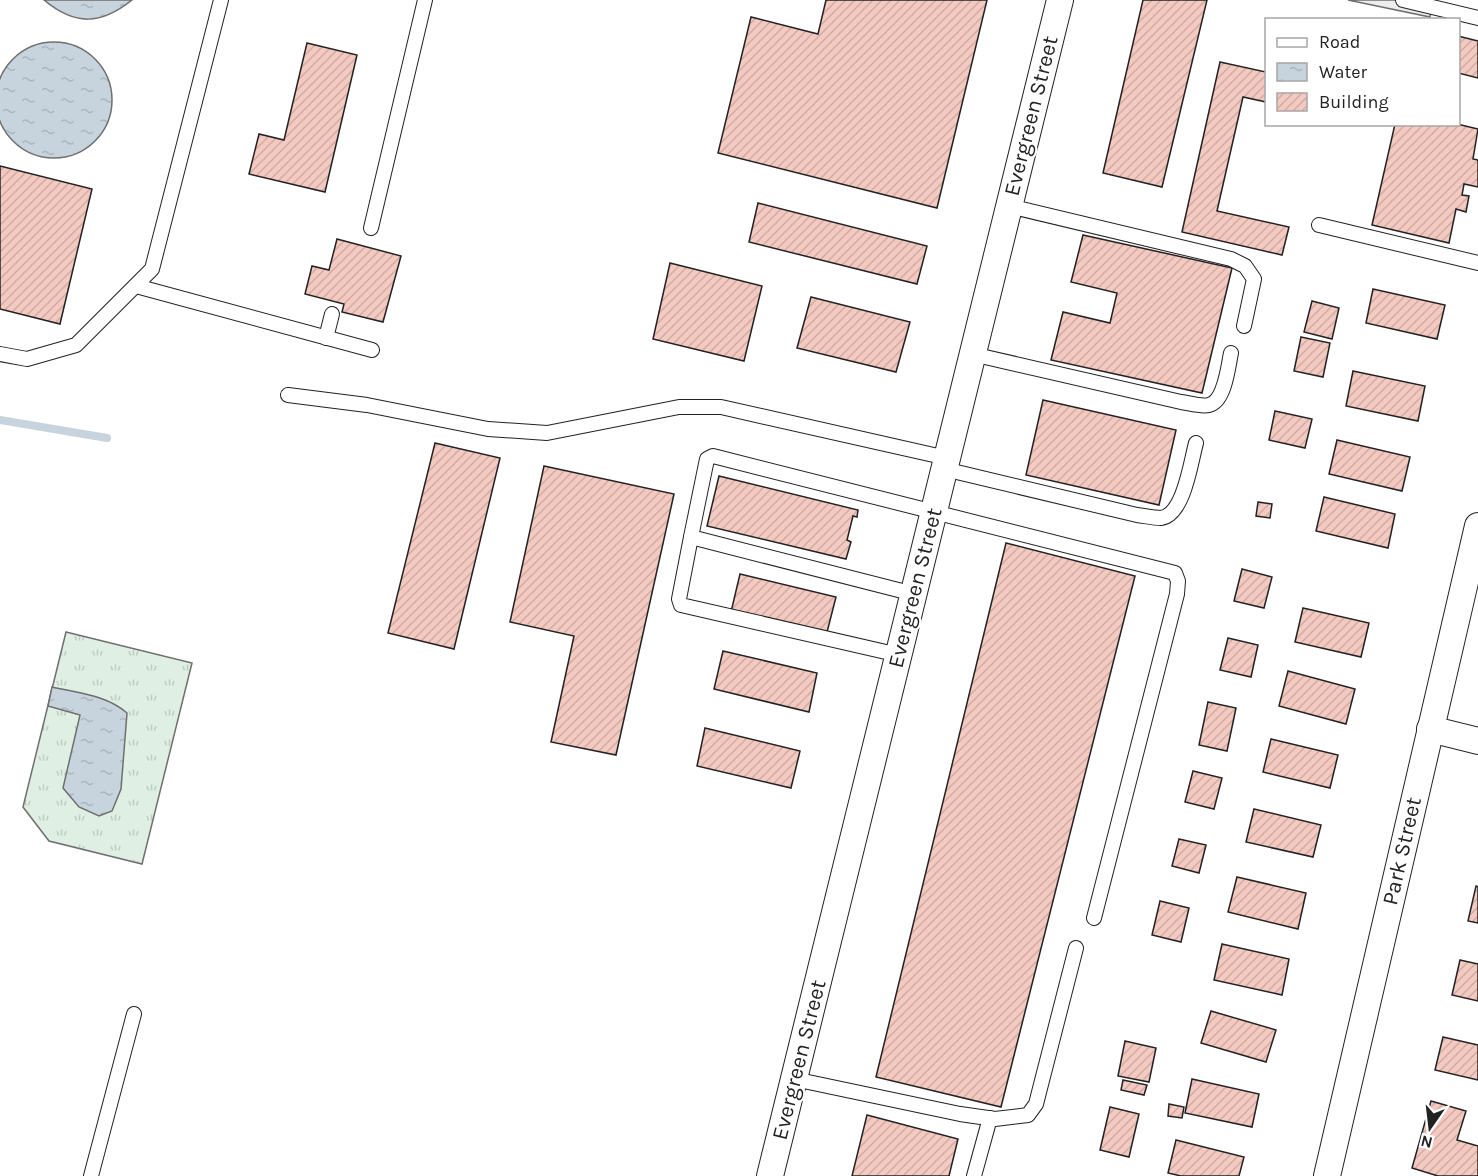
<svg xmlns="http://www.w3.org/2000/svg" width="1478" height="1176" font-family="Karla,sans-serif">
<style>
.grass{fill:url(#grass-tufts);stroke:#6f6f6f;stroke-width:1.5}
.parking{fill:#ededed;stroke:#6f6f6f;stroke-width:1.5}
.water{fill:url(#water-ripples);stroke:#6f6f6f;stroke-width:1.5}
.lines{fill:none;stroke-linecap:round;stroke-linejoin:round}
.stream{stroke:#c7d3dd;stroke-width:8}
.building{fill:url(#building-hatch);stroke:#222;stroke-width:1.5}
.service-casing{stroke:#222;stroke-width:16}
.minor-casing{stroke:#222;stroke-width:28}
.service{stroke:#fff;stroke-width:14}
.minor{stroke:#fff;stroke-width:26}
.labels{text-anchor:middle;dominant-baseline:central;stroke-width:4.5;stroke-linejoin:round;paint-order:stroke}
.street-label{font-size:22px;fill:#222;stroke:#fff}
</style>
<defs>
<pattern id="grass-tufts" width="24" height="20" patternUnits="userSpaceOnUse" patternTransform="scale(1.5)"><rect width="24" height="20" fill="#e0efe3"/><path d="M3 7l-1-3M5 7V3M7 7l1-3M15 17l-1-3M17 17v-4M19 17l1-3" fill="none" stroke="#c0cdc2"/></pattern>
<pattern id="water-ripples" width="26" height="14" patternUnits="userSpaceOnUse" patternTransform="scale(1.5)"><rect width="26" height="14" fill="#c7d3dd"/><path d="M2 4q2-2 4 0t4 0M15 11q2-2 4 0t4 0" fill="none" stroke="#abb5bd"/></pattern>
<pattern id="building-hatch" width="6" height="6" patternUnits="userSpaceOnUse" patternTransform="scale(1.5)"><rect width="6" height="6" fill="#f3c9c0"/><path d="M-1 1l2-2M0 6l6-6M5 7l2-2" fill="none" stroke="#d0aca5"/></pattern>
</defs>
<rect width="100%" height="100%" fill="#fff"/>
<path class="grass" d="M66 632 192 663 142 864 49 841 23 807Z"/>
<path class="parking" d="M1348 0H1433L1430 17Z"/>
<g class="water">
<path d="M44 0H132C101 25 75 26 44 0Z"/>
<circle cx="54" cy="100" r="58"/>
<path d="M52 687C78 693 106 695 127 713L121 789 112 811 99 816 79 807 63 788 80 715 48 706Z"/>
</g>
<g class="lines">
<path class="stream" d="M0 420 107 438"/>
</g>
<g class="building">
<path d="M826 0H987L937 208 718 153 751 17 818 34Z"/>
<path d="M1143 0H1207L1162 187 1103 173Z"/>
<path d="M1458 36 1478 41V78L1458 73Z"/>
<path d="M307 43 357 55 325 192 249 174 259 134 284 140Z"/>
<path d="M1220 62 1266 72V102L1243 97 1217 211 1289 227 1282 255 1182 232Z"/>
<path d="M1395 124H1457L1478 129 1473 159 1478 160V187L1464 184 1462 195 1469 196 1466 212 1456 209 1449 243 1372 225Z"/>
<path d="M0 166 92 189 60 324 0 309Z"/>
<path d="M758 203 927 246 917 284 749 242Z"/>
<path d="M1083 235 1232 268 1202 393 1051 360 1063 312 1110 323 1117 293 1071 282Z"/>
<path d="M337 239 401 256 383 322 342 312 344 304 305 294 312 266 329 270Z"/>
<path d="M670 263 762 286 744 361 653 339Z"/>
<path d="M1373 289 1445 305 1437 339 1366 323Z"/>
<path d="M811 297 910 322 896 372 797 348Z"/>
<path d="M1312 301 1339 308 1332 339 1304 332Z"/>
<path d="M1301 337 1330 343 1323 377 1294 371Z"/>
<path d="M1353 371 1425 386 1418 421 1346 406Z"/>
<path d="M1043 400 1176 430 1159 505 1026 475Z"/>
<path d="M1275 411 1312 419 1305 448 1269 440Z"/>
<path d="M1337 440 1410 457 1402 491 1329 474Z"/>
<path d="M435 443 500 458 454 649 388 633Z"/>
<path d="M544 466 674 494 616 755 551 742 574 636 510 622Z"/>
<path d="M719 476 858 510 857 517 853 516 847 540 851 542 846 559 707 526Z"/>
<path d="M1324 497 1395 514 1388 548 1316 531Z"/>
<path d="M1258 502 1272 504 1270 518 1256 516Z"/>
<path d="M1006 543 1135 576 1001 1107 876 1077Z"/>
<path d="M1242 569 1272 577 1264 608 1234 601Z"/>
<path d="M740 574 836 597 826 636 731 612Z"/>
<path d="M1303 608 1369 623 1361 657 1295 642Z"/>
<path d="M1228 638 1258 645 1251 677 1220 670Z"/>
<path d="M723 651 817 673 809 712 714 689Z"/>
<path d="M1288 671 1355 689 1346 724 1279 706Z"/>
<path d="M1208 702 1236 708 1227 751 1199 745Z"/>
<path d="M705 728 800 751 791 788 697 766Z"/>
<path d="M1271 739 1338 755 1330 788 1263 772Z"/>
<path d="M1193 771 1222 778 1214 809 1185 802Z"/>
<path d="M1254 809 1321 825 1313 857 1246 842Z"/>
<path d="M1179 839 1206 845 1199 873 1172 866Z"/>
<path d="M1237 877 1306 893 1298 929 1228 912Z"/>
<path d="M1476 886 1478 887V923L1468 921Z"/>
<path d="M1160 901 1189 908 1181 942 1152 935Z"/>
<path d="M1222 944 1289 959 1282 995 1214 980Z"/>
<path d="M1460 960 1478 964V1001L1452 995Z"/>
<path d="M1211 1011 1276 1030 1266 1062 1201 1043Z"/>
<path d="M1443 1037 1478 1045V1080L1435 1070Z"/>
<path d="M1125 1041 1156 1048 1149 1082 1118 1076Z"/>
<path d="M1192 1079 1259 1094 1252 1127 1185 1113Z"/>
<path d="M1123 1080 1147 1085 1144 1095 1121 1090Z"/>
<path d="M1431 1101 1466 1111 1457 1140 1478 1146V1176H1438L1412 1168Z"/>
<path d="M1169 1104 1184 1107 1182 1118 1168 1116Z"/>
<path d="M1110 1107 1139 1114 1129 1157 1100 1150Z"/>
<path d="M867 1115 958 1139 949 1176H852Z"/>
<path d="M1176 1140 1244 1157 1239 1176H1181L1168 1173Z"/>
</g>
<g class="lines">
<defs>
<g id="service">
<path d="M1403 0 1478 18"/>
<path d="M1009 206 1231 259 1245 266 1254 279 1244 326"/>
<path d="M1319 225 1478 263"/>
<path d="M371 228 425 0"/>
<path d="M136 286 372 350"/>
<path d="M326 338 332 314"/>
<path d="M0 354 27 359 76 345 152 269 221 0"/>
<path d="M972 354 1181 402C1189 403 1201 407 1209 405 1225 401 1228 367 1231 353"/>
<path d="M288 395 367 405 488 429 547 433 679 407H721L947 458"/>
<path d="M944 469 1137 515C1145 516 1154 518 1161 518 1184 515 1191 461 1196 443"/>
<path d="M691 537 679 599 681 605 899 655"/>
<path d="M914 594 691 537 707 459 713 456 1175 573 1178 581 1177 594 1094 918"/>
<path d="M794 1079 960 1114 995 1119 1028 1115 1036 1104 1076 948"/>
<path d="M91 1176 134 1014"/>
<path d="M974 1176 990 1118"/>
</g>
<g id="minor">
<path d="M1430 729 1478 741"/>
<path d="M770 1176 1060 0"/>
<path d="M1327 1176 1478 526"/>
</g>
</defs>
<use href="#service" class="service-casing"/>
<use href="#minor" class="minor-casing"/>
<use href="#service" class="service"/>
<use href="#minor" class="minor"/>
</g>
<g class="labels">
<g class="street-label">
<text transform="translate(1031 116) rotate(-76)">Evergreen Street</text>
<text transform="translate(915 588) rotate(-76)">Evergreen Street</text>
<text transform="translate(1402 851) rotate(-77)">Park Street</text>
<text transform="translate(799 1060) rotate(-76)">Evergreen Street</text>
</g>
</g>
<rect x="1265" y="18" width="195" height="108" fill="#ffffff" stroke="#a7a7a7" stroke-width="1.5"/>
<rect x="1277" y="38" width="30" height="9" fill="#ffffff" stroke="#a7a7a7" stroke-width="1.5"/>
<text x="1319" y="48" font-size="18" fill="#222222">Road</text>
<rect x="1277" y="63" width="30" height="18" fill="url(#water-ripples)" stroke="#a7a7a7" stroke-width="1.5"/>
<text x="1319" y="78" font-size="18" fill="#222222">Water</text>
<rect x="1277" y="93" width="30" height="18" fill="url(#building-hatch)" stroke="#a7a7a7" stroke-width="1.5"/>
<text x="1319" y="108" font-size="18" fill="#222222">Building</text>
<g transform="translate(1430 1128) rotate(194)" stroke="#ffffff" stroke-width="4.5" paint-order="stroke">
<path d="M0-4.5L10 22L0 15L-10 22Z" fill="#222222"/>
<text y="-9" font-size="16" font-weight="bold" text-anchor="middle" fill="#222222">N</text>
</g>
</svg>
